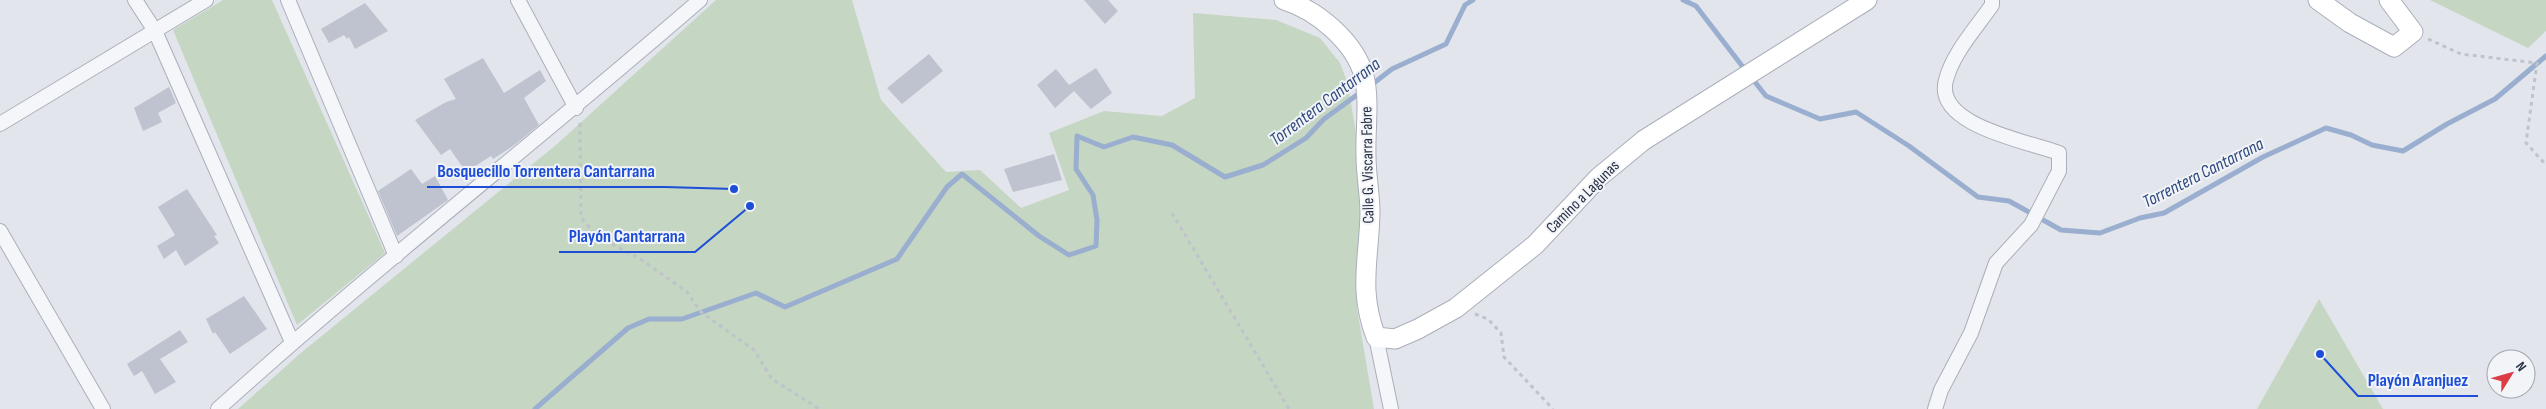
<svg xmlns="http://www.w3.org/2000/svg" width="2546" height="409" font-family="'Sofia Sans Condensed',sans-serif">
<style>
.green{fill:#c5d6c2}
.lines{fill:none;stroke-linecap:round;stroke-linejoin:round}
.stream{stroke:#9aaecf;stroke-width:5}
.building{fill:#bec3cf}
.street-casing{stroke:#aaafba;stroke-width:16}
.secondary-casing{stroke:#aaafba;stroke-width:21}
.path{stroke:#c0c3ca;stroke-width:3;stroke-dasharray:4 4;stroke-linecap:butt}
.street{stroke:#f5f6f9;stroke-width:14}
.secondary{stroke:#fff;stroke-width:19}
.labels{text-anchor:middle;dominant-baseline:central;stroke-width:4;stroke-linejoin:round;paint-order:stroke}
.street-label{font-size:16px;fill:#283045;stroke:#f2f4f8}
.water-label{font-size:18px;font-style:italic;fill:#2e497d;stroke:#f2f4f8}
.leader{fill:none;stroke:#1d4ed8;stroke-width:2}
.callout-dot{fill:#1d4ed8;stroke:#f2f4f8;stroke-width:2}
.callout-label{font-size:18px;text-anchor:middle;font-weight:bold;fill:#1d4ed8;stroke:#f2f4f8;stroke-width:4;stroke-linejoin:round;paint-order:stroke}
</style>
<rect width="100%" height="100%" fill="#e2e5ec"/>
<g class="green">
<path d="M223 0H272L385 253 297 325 173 30Z"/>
<path d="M716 0H852L881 100 946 172 980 170 1021 208 1069 190 1049 133 1104 111 1162 116 1195 98 1193 13 1276 20 1320 38 1340 63 1348 84 1367 203 1357 309 1374 409H238L302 352 556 145Z"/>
<path d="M2430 0H2546V31L2528 48Z"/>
<path d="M2319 299 2383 409H2257Z"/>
</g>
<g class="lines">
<g class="stream">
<path d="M1683 0 1696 6 1746 71"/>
<path d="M1751 77 1766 96 1820 119 1856 112 1909 146 1978 197 2009 201 2061 230 2100 233 2140 218 2164 213 2263 157 2326 128 2351 135 2372 145 2403 151 2447 124 2495 99 2546 56"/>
<path d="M1370 86 1392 69 1446 44 1465 5 1473 0"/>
<path d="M535 409 628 328 649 319H682L756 293 785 307 897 259 947 187 962 174 1039 236 1069 255 1096 246 1097 220 1093 195 1076 169 1077 136 1104 147 1133 137 1172 145 1225 177 1263 165 1306 138 1324 119 1361 92"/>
</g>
</g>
<g class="building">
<path d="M1084 0H1108L1118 11 1105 24Z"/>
<path d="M365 3 388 31 355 49 349 37 347 39 344 35 329 43 321 29Z"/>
<path d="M929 54 943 71 902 104 887 88Z"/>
<path d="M483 58 504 93 540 70 546 81 524 98 539 125 513 146 493 159 491 156 466 172 450 149 441 155 415 120 446 102 456 99 444 79Z"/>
<path d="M1096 68 1112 93 1091 109 1074 91 1055 108 1037 85 1056 69 1069 85Z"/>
<path d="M169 87 176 103 158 113 162 122 143 131 134 108Z"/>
<path d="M1054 154 1062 180 1013 192 1004 169Z"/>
<path d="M411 169 422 184 435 176 448 200 397 236 378 191Z"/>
<path d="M187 189 217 235 214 236 219 243 185 266 176 250 164 259 157 246 175 235 158 207Z"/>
<path d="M244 296 267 329 230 354 215 332 213 334 206 319Z"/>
<path d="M180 330 188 342 160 359 176 382 155 394 142 371 134 376 127 364Z"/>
</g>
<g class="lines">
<defs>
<g id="street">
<path d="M135 0 155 31 292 342"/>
<path d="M288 0 396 256"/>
<path d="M518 0 576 108"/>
<path d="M0 124 206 0"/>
<path d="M0 231 103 409"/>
<path d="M1376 337 1391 409"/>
<path d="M218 409C374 268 541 138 700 0"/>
<path d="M1935 409 1941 390 1971 333 1996 263 2031 225 2059 171V153C2031 142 1933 126 1946 80 1953 53 1976 28 1992 5V0"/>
</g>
<g id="secondary">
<path d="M1284 0C1317 10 1355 42 1364 76 1370 102 1365 130 1366 156 1366 175 1370 194 1370 213 1369 260 1358 290 1376 337L1395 339 1418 329 1456 308 1535 245 1599 177 1644 140 1867 0"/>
<path d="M2318 0 2350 23 2394 47 2413 32 2389 0"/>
</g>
</defs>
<use href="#street" class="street-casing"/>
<use href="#secondary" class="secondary-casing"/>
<g class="path">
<path d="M2428 39 2461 54 2537 63 2526 143 2546 165"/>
<path d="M580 123 581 218 597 236 642 260 687 292 701 312 754 350 772 379 819 409"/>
<path d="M1172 213 1289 409"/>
<path d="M1475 314 1488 319 1501 333 1504 357 1553 409"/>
</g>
<use href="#street" class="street"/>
<use href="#secondary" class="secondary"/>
</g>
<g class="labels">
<g class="street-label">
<text transform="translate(1368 165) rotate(-91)">Calle G. Viscarra Fabre</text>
<text transform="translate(1583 197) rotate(-45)">Camino a Lagunas</text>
</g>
<g class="water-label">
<text transform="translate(1325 102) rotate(-37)">Torrentera Cantarrana</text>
<text transform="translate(2203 173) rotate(-27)">Torrentera Cantarrana</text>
</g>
</g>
<path class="leader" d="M734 189L665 187H427M750 206L695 252H559M2320 354L2358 396H2478"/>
<g class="callout-dot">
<circle cx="734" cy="189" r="5"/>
<circle cx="750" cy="206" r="5"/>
<circle cx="2320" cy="354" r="5"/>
</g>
<g class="callout-label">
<text x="546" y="177">Bosquecillo Torrentera Cantarrana</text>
<text x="627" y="242">Playón Cantarrana</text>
<text x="2418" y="386">Playón Aranjuez</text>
</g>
<g transform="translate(2511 374) rotate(53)"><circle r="24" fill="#f2f4f8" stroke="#a1a6b0"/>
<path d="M0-4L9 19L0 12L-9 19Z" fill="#db3c44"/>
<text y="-8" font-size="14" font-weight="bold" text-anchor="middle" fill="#283045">N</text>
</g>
</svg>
